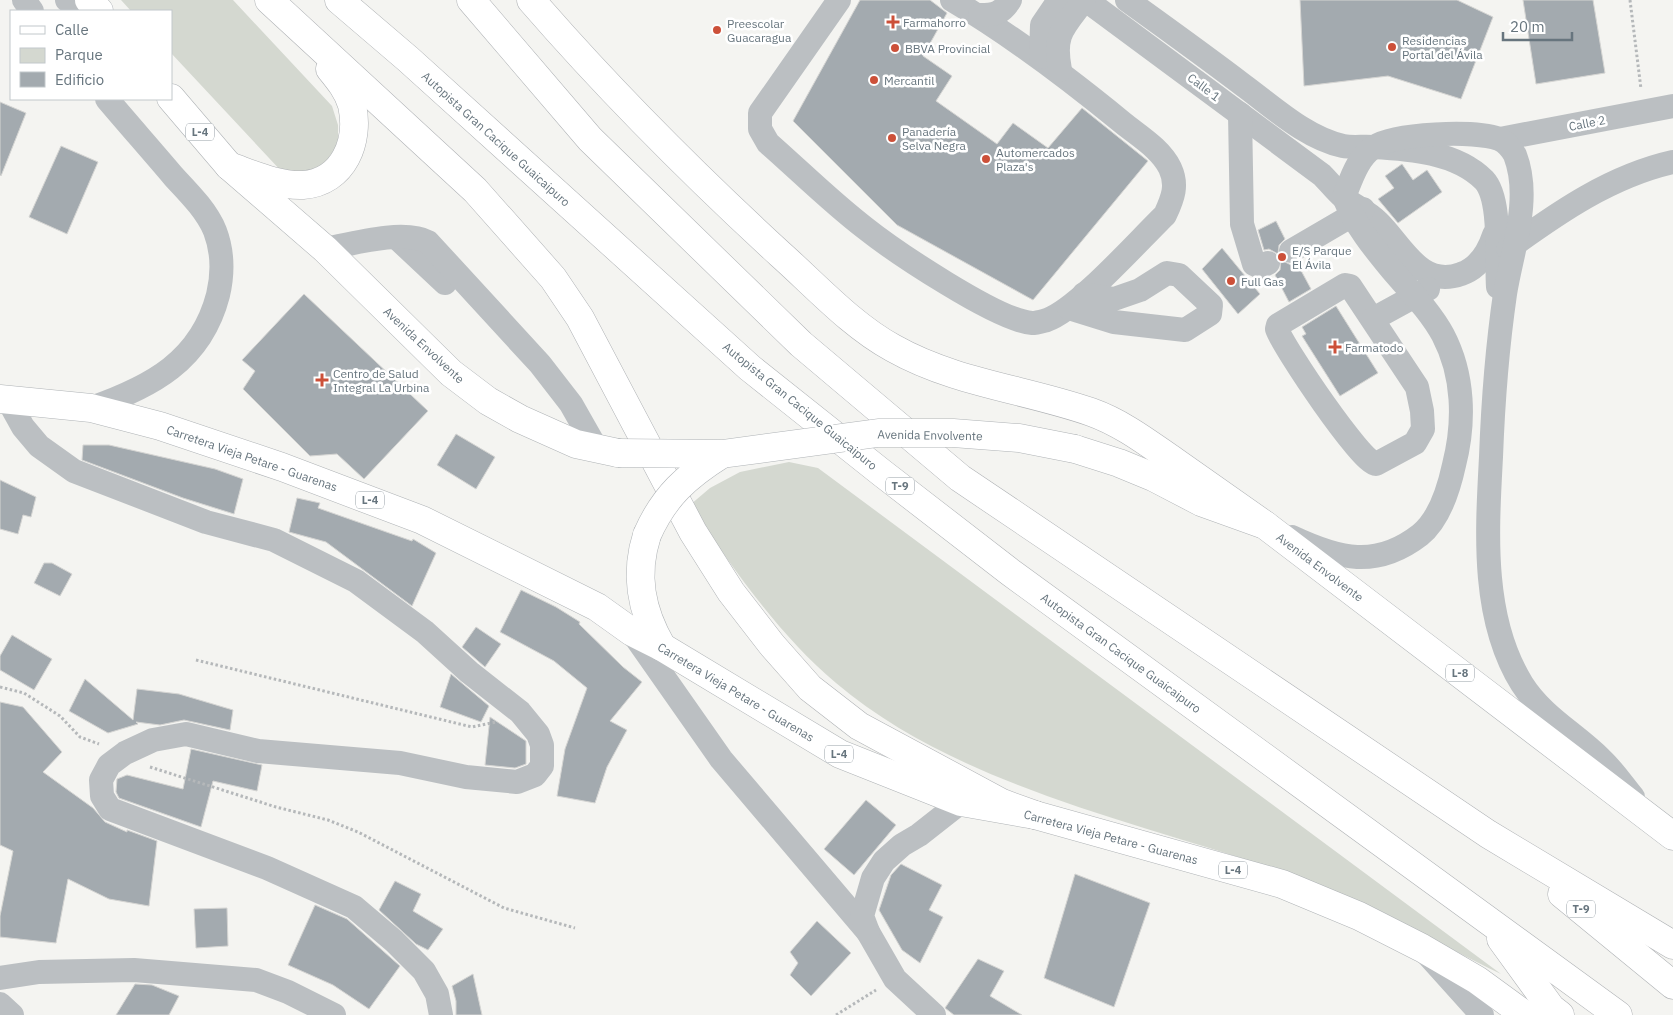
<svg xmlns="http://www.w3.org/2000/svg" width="1673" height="1015" font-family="'IBM Plex Sans',sans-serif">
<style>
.green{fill:#d4d8d0}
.building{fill:#a3aaaf;stroke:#d5d5d3}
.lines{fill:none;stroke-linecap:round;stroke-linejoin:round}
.major-casing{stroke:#afb3b6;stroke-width:29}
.highway-casing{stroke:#afb2b5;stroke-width:29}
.path{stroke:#b5b8ba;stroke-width:3;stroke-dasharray:2.5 2.5;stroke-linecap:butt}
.minor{stroke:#bbbfc2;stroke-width:24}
.major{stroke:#fff;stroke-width:28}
.highway{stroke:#fff;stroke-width:28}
.major-bridge-casing{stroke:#afb3b6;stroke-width:29;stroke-linecap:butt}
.major-bridge{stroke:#fff;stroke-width:28}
.poi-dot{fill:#cc5039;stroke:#fff;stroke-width:2}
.labels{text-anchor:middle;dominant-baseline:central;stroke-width:5;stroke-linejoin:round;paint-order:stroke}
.shield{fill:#fff;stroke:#959ea5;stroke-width:1}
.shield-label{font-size:11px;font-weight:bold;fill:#67757e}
.poi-label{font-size:12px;fill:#67757e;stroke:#fff;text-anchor:start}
.street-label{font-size:12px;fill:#67757e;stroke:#fff}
</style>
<rect width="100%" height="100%" fill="#f4f4f1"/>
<g class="green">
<path d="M121 0H233L332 106 338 125V144L323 166 307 171 283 173 171 53V11H131Z"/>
<path d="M789 462 818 468 1501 974C1435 942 1370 903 1301 878 1149 824 961 789 836 683 778 634 732 567 690 505L710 488 740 472Z"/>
</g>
<g class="building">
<path d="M860 0H930L947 13 923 56 952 76 936 101 997 144 1013 123 1048 148 1082 108 1148 161 1033 300 897 225 793 121Z"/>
<path d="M1300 0H1457L1493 17 1461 99 1388 76 1304 86Z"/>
<path d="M1523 0H1593L1605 73 1536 84Z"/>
<path d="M0 102 26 113 1 176 0 175Z"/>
<path d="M61 146 98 162 67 234 29 217Z"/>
<path d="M1402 164 1413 180 1427 170 1442 192 1398 223 1378 199 1394 188 1385 176Z"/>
<path d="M1276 221 1285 239 1279 245 1278 254 1269 249 1264 250 1258 230Z"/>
<path d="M1222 248 1260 294 1238 314 1202 269Z"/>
<path d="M1281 260 1291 265 1297 263 1311 289 1289 302 1275 275 1280 270Z"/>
<path d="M304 294 428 411 364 479 337 454 310 456 243 389 255 371 242 360Z"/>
<path d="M1336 306 1378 373 1340 396 1302 336 1306 334 1302 327Z"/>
<path d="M456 434 495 457 476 489 437 465Z"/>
<path d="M83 445H109L215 469 243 479 234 514 183 498 82 460Z"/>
<path d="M0 480 36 497 31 517 23 515 18 534 0 529Z"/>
<path d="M297 498 320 503 318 508 412 541 413 539 436 553 412 606 326 542 289 532Z"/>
<path d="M44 563H52L72 574 60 596 34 583Z"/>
<path d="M521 590 556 607 580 622 579 624 623 667 642 682 610 721 627 730 607 767 595 803 557 796 565 749 587 688 554 661 500 632Z"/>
<path d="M476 627 501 644 485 667 462 647Z"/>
<path d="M12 635 52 659 34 690 0 670V656Z"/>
<path d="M451 674 489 706 481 722 440 707Z"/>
<path d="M85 679 133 720 137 689 179 694 233 710 230 730 184 720 160 725 136 722 138 724 108 733 69 711Z"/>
<path d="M0 702 23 707 62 752 43 772 93 808 105 822 127 832V830L157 841 149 906 109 899 68 879 56 943 0 937V916L13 851 0 845Z"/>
<path d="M490 717 526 741V764L515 768 485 765Z"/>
<path d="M191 749 262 765 257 791 213 781 201 827 119 798 116 792 117 779 127 775 183 789Z"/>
<path d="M866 800 896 825 854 875 824 849Z"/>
<path d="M901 864 942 885 929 910 943 917 920 963 902 950 879 910 891 875Z"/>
<path d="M1075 874 1150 903 1114 1007 1044 978Z"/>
<path d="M395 881 421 894 413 911 443 929 428 950 416 944 379 910Z"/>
<path d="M315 905 347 919 400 966 369 1009 333 985 288 965Z"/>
<path d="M227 908 228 946 196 948 194 909Z"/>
<path d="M817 921 851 953 811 996 790 975 798 963 790 952Z"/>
<path d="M978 959 1004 971 990 996 1022 1015H954L945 1008Z"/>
<path d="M473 974 482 1015H456V1001L452 986Z"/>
<path d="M135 984 152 985 179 996 169 1015H116Z"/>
</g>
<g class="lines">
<defs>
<g id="major">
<path d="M89 0 99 11"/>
<path d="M171 98 229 166 325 249 451 373 488 401 520 419 576 444 618 453"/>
<path d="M0 399 91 408 160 426 282 467 422 520 597 607 632 632 662 647 840 754 961 802 1035 815 1282 884 1359 916 1422 948 1477 980 1525 1015"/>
<path d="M1075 449 1119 463 1153 477 1201 502 1265 525 1673 836"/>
<path d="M647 535C634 575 641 611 662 647"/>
</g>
<g id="highway">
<path d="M269 0 475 190 553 278 580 318 693 532 731 592 772 645 810 688 859 726 1002 803 1035 815"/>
<path d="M339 0 408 59 750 368 882 473 1010 572 1618 1015"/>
<path d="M471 0 590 139 801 344 960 478 1488 834 1673 945"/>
<path d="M531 0C609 90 692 173 780 254 816 286 851 325 893 348 955 383 1025 389 1091 412 1122 423 1148 443 1174 461 1205 483 1235 504 1265 525"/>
<path d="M229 166C252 174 278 186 303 185 344 182 360 141 352 105 348 91 339 80 330 69"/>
<path d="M1562 894 1673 985"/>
<path d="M1501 939 1551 1008 1560 1015"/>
</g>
</defs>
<use href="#major" class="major-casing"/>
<use href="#highway" class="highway-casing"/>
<g class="path">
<path d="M1630 0 1641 89"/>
<path d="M196 660 472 727 496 722"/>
<path d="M0 687 24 693 60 716 80 737 99 744"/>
<path d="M150 767 276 807 328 820 358 832 504 908 575 928"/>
<path d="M836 1015 876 990"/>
</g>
<g class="minor">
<path d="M24 0 32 11"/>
<path d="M67 0 84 11"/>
<path d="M839 0 760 113V129L768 143C800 171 831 202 865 228 894 251 998 321 1032 323 1036 323 1043 321 1047 320 1078 309 1138 241 1165 215 1173 198 1178 185 1170 168 1161 149 1139 136 1123 123 1068 78 1013 36 952 0"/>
<path d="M1086 0 1322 175C1329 182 1336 191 1343 197 1354 206 1367 211 1378 222 1402 245 1420 289 1461 274 1479 268 1488 253 1494 235"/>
<path d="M1127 0C1166 28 1205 56 1243 85 1273 107 1306 138 1343 146 1353 148 1364 146 1373 147 1410 149 1456 152 1484 180 1502 199 1496 259 1498 287"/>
<path d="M980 15C995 15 1002 13 1010 0"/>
<path d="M1041 57 1042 25 1059 0"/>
<path d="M1060 70C1053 34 1063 28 1084 0"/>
<path d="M1240 114 1242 224 1254 264 1260 267 1268 263"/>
<path d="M1500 139 1673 106"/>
<path d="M397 238 445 283"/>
<path d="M325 249C351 244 404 229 428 242L540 364 571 404 596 448"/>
<path d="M1508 249C1559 212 1611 176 1673 162"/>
<path d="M1291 251 1363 209"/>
<path d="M1345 285 1350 286 1417 387 1422 411 1423 429 1415 443 1376 464C1362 464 1283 347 1277 329L1278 325Z"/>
<path d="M1069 308 1114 322 1185 330 1210 314 1211 305 1179 275 1167 273 1140 290 1114 299 1084 294"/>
<path d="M1373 319 1428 289"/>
<path d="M8 400 23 427 39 446 74 471 206 522 274 540 356 581 425 632 469 672 520 712 538 734 542 745V766L535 775 517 782 466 777 400 763 258 751 186 734 153 740 125 753 109 765 101 780 102 796 110 809 267 868 354 907 394 941 424 971 437 994 441 1015"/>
<path d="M91 408C151 387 201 361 218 295 223 274 223 252 215 231 207 211 189 193 174 177 152 151 129 125 107 99"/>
<path d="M1292 537C1339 559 1376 569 1420 535 1440 519 1449 488 1454 465 1465 422 1464 375 1443 335 1430 311 1409 290 1392 270 1373 247 1355 225 1344 197 1351 180 1357 158 1374 147 1395 133 1475 130 1499 139 1505 141 1512 149 1515 155 1532 199 1512 250 1505 294 1497 349 1493 403 1491 457 1487 532 1481 618 1522 684 1543 717 1575 733 1601 759 1613 770 1623 785 1633 797"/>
<path d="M632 632 721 759 868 932 895 979 934 1015"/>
<path d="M868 932 862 916 873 878 884 861 902 845 919 835 961 802"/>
<path d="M1428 955 1482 1015"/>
<path d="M0 978 39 972 134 970 256 980 288 992 334 1015"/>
<path d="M0 1004 12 1015"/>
</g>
<use href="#major" class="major"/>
<use href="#highway" class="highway"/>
<defs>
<g id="major-bridge">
<path d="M618 453 722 454 878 433H953L1019 438 1075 449"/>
<path d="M647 535C664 496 687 476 722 454"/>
</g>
</defs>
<use href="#major-bridge" class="major-bridge-casing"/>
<use href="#major-bridge" class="major-bridge"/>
</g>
<g class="poi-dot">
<path d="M890.5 14.5h5v5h5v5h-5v5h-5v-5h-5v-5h5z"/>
<circle cx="717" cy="30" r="5"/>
<circle cx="1392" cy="47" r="5"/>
<circle cx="895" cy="48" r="5"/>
<circle cx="874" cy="80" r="5"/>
<circle cx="892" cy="138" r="5"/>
<circle cx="986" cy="159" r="5"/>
<circle cx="1282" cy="257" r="5"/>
<circle cx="1231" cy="281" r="5"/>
<path d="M1332.5 339.5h5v5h5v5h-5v5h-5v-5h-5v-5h5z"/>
<path d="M319.5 372.5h5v5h5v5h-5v5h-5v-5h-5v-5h5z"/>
</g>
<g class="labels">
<g class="shield">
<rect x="186" y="123.5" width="28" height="17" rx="4"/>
<rect x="886" y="477.5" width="28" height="17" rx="4"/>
<rect x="356" y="491.5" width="28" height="17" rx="4"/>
<rect x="1446" y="664.5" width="28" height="17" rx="4"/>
<rect x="825" y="745.5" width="28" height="17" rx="4"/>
<rect x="1219" y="861.5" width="28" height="17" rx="4"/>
<rect x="1567" y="900.5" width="28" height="17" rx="4"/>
</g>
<g class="shield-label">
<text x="200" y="132">L-4</text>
<text x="900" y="486">T-9</text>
<text x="370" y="500">L-4</text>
<text x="1460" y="673">L-8</text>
<text x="839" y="754">L-4</text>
<text x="1233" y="870">L-4</text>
<text x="1581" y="909">T-9</text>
</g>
<g class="poi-label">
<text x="903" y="22">Farmahorro</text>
<text x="727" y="23">Preescolar<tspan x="727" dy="14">Guacaragua</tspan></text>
<text x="1402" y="40">Residencias<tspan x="1402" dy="14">Portal del Ávila</tspan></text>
<text x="905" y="48">BBVA Provincial</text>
<text x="884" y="80">Mercantil</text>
<text x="902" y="131">Panadería<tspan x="902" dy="14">Selva Negra</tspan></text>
<text x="996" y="152">Automercados<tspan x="996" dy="14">Plaza's</tspan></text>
<text x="1292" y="250">E/S Parque<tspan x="1292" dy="14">El Ávila</tspan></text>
<text x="1241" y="281">Full Gas</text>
<text x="1345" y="347">Farmatodo</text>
<text x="333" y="373">Centro de Salud<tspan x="333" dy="14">Integral La Urbina</tspan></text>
</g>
<g class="street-label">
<text transform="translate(1204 87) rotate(37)">Calle 1</text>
<text transform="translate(1587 123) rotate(-11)">Calle 2</text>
<text transform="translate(496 139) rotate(42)">Autopista Gran Cacique Guaicaipuro</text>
<text transform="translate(424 345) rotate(43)">Avenida Envolvente</text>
<text transform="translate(800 406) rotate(39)">Autopista Gran Cacique Guaicaipuro</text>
<text transform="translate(930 435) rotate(1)">Avenida Envolvente</text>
<text transform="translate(252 458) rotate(19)">Carretera Vieja Petare - Guarenas</text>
<text transform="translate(1320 567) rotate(37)">Avenida Envolvente</text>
<text transform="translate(1121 653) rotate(36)">Autopista Gran Cacique Guaicaipuro</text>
<text transform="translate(736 692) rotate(31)">Carretera Vieja Petare - Guarenas</text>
<text transform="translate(1111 837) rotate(15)">Carretera Vieja Petare - Guarenas</text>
</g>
</g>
<rect x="10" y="10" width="162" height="90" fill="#ffffff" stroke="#c2c8cb"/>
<rect x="20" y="26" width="25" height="8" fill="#ffffff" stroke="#c2c8cb"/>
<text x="55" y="35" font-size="15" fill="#67757e">Calle</text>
<rect x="20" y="48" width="25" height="15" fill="#d4d8d0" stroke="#c2c8cb"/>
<text x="55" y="60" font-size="15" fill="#67757e">Parque</text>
<rect x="20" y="72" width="25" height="15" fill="#a3aaaf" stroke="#c2c8cb"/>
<text x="55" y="85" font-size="15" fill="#67757e">Edificio</text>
<path d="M1503 32v8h69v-8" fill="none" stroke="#67757e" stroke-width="2.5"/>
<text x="1510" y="32" font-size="15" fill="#67757e" stroke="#ffffff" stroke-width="4" paint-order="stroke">20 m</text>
</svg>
